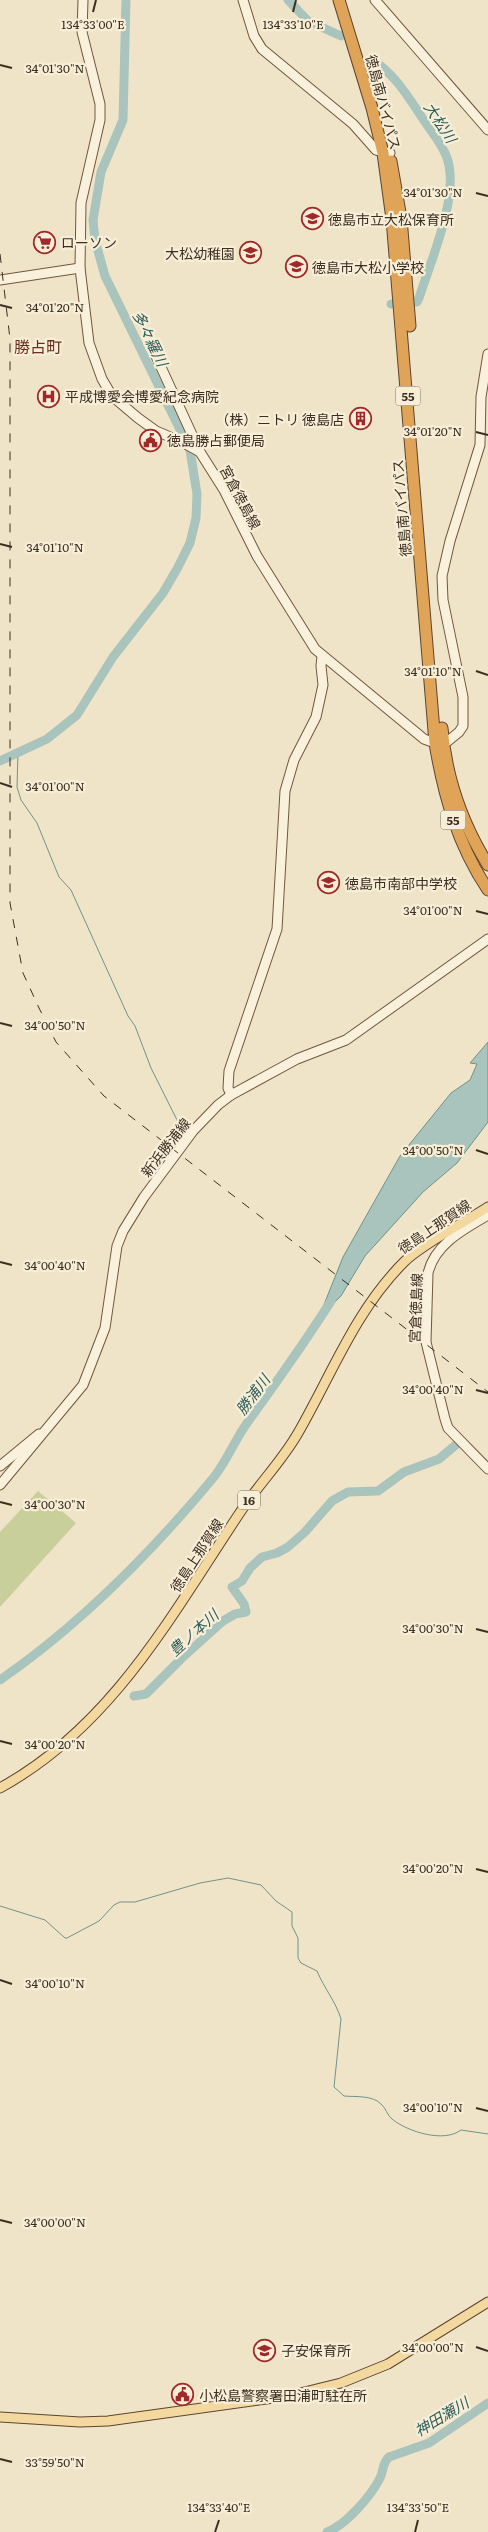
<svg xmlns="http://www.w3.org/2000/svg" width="488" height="2532" font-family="Literata,'Noto Sans JP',serif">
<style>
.green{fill:#c9cf9b}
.water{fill:#a9c4bc;stroke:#6f938a}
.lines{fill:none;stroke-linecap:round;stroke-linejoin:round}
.stream{stroke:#6f938a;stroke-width:1}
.river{stroke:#a9c4bc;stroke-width:9}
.secondary-casing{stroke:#6f573f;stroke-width:11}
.primary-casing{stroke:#5b4430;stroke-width:11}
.highway-casing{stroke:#5b4430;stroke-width:13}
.secondary{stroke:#faf1dc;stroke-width:9}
.primary{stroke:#f3d9a0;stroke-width:9}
.highway{stroke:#e0a458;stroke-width:11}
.rail{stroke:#3d2e20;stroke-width:1;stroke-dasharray:9 9;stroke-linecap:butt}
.ticks{fill:none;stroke:#3d2e20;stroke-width:2}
.labels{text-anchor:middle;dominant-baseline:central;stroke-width:4.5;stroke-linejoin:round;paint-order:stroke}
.shield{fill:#f7eed8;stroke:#756857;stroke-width:1}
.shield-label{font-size:12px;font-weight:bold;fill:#3d2e20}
.street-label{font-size:14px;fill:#3d2e20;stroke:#f7eed8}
.poi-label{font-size:14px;fill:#3d2e20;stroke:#f7eed8;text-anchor:start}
.water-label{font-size:15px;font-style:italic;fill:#2f5d5a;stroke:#f7eed8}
.quarter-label{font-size:16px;fill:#6b2e1e;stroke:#f7eed8}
.ticks-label{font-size:12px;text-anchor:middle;fill:#3d2e20;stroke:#f7eed8;stroke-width:4.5;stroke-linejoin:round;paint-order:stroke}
</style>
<rect width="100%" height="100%" fill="#f0e4c8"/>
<path class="green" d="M38 1491 76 1523 0 1607V1532Z"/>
<path class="water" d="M488 1042V1122L457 1163 423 1192 365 1256 341 1296 319 1317 343 1257 400 1156 451 1093 470 1080 477 1064 470 1063Z"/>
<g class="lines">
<g class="stream">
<path d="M18 753 17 787 21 800 37 823 59 877 71 890 128 1016 135 1026 151 1068 183 1132 174 1138"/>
<path d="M0 1906 45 1920 65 1938H67L99 1921 114 1905 120 1902H135L200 1883 228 1878 261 1885 276 1901 292 1912V1926L298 1938V1958L301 1963 317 1971C324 1988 336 2002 341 2019L334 2087 344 2096C354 2097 373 2095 381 2104 386 2108 387 2115 392 2119 408 2132 444 2143 461 2130L488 2134"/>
</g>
<g class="river">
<path d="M288 0 308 21 341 36"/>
<path d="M374 61C395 75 407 95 421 116 429 129 442 143 447 158 460 195 431 260 419 298L417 302 391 304"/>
<path d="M0 761 47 739 77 715 113 657 163 593 177 569 190 543 196 518 197 494 190 450 105 276 95 240 93 220 101 172 123 120 126 0"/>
<path d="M0 1680C81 1624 151 1553 214 1477 226 1462 234 1442 245 1426 275 1384 304 1344 331 1301"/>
<path d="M134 1696 146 1694 182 1658 223 1621 235 1614 246 1612 244 1604 232 1587 242 1581 250 1568 262 1557 277 1553 288 1547 305 1532 332 1501 348 1492 378 1491 404 1472 439 1459 458 1443"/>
<path d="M327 2532C346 2525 371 2496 380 2478 384 2470 382 2463 389 2457L429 2443 488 2403"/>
</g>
<defs>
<g id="secondary">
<path d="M83 0 82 32 100 104V120L81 203 80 268 89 343 102 379 112 396 138 418 156 431 182 442 200 452 224 490 257 556 315 649 424 739 435 743 448 741 459 732 463 726V697L443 600 442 576 450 541 480 445 481 397 488 354"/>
<path d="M243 0 254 36 262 49 353 124 376 150 390 153"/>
<path d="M375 0 488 130"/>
<path d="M0 280 80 268"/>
<path d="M155 354 200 452"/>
<path d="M231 1095 228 1088 229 1071 277 929 285 791 294 760 316 717 323 685 321 666 322 656"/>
<path d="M488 1215C464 1229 435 1244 428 1273L426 1342 445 1419 448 1428 488 1469"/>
<path d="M0 1466 39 1434"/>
<path d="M0 1485 83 1385 105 1328 117 1246 123 1231 144 1197 193 1131 218 1105 231 1095 297 1059 346 1040 488 939"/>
</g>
<g id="primary">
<path d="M0 1788C113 1726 172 1614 241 1511 259 1484 282 1461 298 1433 332 1374 355 1311 404 1262 422 1244 465 1222 488 1207"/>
<path d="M0 2417 80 2422 108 2421 288 2396 341 2383 388 2364 488 2302"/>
</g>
<g id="highway">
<path d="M339 0 372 108 383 153 392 219 435 743C444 797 458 845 488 890"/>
<path d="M391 161 401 218 410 326"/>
<path d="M442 728C446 777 462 823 488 865"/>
</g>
</defs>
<use href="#secondary" class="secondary-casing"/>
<use href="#primary" class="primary-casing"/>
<use href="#highway" class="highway-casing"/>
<use href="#secondary" class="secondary"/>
<use href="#primary" class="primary"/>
<use href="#highway" class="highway"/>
<path class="rail" d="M0 254 10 339V903L23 973 39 1008 56 1042 104 1096 488 1392"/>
</g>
<path class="ticks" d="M93 12 96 0M293 12 296 0M0 65 12 68M476 193 488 196M0 305 12 308M476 432 488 435M0 544 12 547M476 671 488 675M0 783 12 787M476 911 488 914M0 1023 12 1026M476 1150 488 1154M0 1262 12 1265M476 1390 488 1393M0 1502 12 1505M476 1629 488 1632M0 1741 12 1744M476 1869 488 1872M0 1980 12 1984M476 2108 488 2111M0 2220 12 2223M476 2347 488 2351M0 2459 12 2462M215 2532 219 2520M415 2532 418 2520"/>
<defs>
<symbol id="school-ring" viewBox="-11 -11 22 22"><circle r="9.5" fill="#f7eed8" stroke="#9e2a2b" stroke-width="1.5"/><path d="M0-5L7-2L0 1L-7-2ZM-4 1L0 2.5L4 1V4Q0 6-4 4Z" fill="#9e2a2b"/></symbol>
<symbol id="supermarket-ring" viewBox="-11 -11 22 22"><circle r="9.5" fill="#f7eed8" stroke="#9e2a2b" stroke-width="1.5"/><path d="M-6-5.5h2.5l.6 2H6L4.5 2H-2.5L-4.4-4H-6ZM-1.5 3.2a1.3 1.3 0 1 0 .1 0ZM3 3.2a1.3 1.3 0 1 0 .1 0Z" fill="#9e2a2b"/></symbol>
<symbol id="hospital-ring" viewBox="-11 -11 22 22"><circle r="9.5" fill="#f7eed8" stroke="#9e2a2b" stroke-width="1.5"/><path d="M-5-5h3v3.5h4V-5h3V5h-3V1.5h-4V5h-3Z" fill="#9e2a2b"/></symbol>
<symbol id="building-ring" viewBox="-11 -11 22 22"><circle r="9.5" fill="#f7eed8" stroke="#9e2a2b" stroke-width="1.5"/><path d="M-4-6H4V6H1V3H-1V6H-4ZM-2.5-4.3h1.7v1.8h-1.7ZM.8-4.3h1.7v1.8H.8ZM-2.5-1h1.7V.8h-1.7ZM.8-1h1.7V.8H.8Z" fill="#9e2a2b"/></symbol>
<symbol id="civic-ring" viewBox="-11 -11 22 22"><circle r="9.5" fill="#f7eed8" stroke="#9e2a2b" stroke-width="1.5"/><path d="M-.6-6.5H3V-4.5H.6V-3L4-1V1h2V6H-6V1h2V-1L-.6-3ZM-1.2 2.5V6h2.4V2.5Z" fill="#9e2a2b"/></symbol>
</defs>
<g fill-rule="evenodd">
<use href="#school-ring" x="300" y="206" width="25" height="25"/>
<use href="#supermarket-ring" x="32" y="230" width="25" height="25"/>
<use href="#school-ring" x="238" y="240" width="25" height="25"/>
<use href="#school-ring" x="284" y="254" width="25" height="25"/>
<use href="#hospital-ring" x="36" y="384" width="25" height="25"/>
<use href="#building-ring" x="348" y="406" width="25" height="25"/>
<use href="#civic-ring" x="138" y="428" width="25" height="25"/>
<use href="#school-ring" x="316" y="870" width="25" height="25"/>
<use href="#school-ring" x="252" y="2338" width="25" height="25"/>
<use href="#civic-ring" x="170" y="2382" width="25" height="25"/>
</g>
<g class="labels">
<g class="shield">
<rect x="395.5" y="386.5" width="25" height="19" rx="4"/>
<rect x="440.5" y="810.5" width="25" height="19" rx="4"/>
<rect x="238" y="1490.5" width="22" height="19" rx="4"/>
</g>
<g class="shield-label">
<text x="408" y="396">55</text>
<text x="453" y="820">55</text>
<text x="249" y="1500">16</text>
</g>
<g class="street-label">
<text transform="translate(384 102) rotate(75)">徳島南バイパス</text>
<text transform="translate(241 497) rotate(62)">宮倉徳島線</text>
<text transform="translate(401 508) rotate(-95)">徳島南バイパス</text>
<text transform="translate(165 1147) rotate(-52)">新浜勝浦線</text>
<text transform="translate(434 1226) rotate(-34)">徳島上那賀線</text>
<text transform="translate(415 1308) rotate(-88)">宮倉徳島線</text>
<text transform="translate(196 1555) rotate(-57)">徳島上那賀線</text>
</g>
<g class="poi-label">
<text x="328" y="219">徳島市立大松保育所</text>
<text x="61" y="242">ローソン</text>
<text x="235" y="253" text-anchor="end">大松幼稚園</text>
<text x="312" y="267">徳島市大松小学校</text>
<text x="65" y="396">平成博愛会博愛紀念病院</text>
<text x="344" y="419" text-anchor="end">（株）ニトリ 徳島店</text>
<text x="167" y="440">徳島勝占郵便局</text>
<text x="345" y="883">徳島市南部中学校</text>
<text x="281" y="2350">子安保育所</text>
<text x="199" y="2395">小松島警察署田浦町駐在所</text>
</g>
<g class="water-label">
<text transform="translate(441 122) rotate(57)">大松川</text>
<text transform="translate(151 338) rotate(64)">多々羅川</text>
<text transform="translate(252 1394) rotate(-53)">勝浦川</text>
<text transform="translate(193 1632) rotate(-42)">豊ノ本川</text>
<text transform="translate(441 2416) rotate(-31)">神田瀬川</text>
</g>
<g class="quarter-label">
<text x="38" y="346">勝占町</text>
</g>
</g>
<g class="ticks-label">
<text x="93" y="29">134°33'00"E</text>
<text x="293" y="29">134°33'10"E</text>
<text x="55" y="73">34°01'30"N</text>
<text x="433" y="197">34°01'30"N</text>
<text x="55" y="312">34°01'20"N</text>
<text x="433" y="436">34°01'20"N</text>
<text x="55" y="552">34°01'10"N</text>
<text x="433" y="676">34°01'10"N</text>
<text x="55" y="791">34°01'00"N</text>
<text x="433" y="915">34°01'00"N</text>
<text x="55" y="1030">34°00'50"N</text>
<text x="433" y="1155">34°00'50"N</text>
<text x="55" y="1270">34°00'40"N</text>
<text x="433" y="1394">34°00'40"N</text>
<text x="55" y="1509">34°00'30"N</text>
<text x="433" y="1633">34°00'30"N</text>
<text x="55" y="1749">34°00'20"N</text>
<text x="433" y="1873">34°00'20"N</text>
<text x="55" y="1988">34°00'10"N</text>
<text x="433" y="2112">34°00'10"N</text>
<text x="55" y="2227">34°00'00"N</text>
<text x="433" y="2352">34°00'00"N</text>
<text x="55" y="2467">33°59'50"N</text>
<text x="219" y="2512">134°33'40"E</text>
<text x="418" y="2512">134°33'50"E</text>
</g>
</svg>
